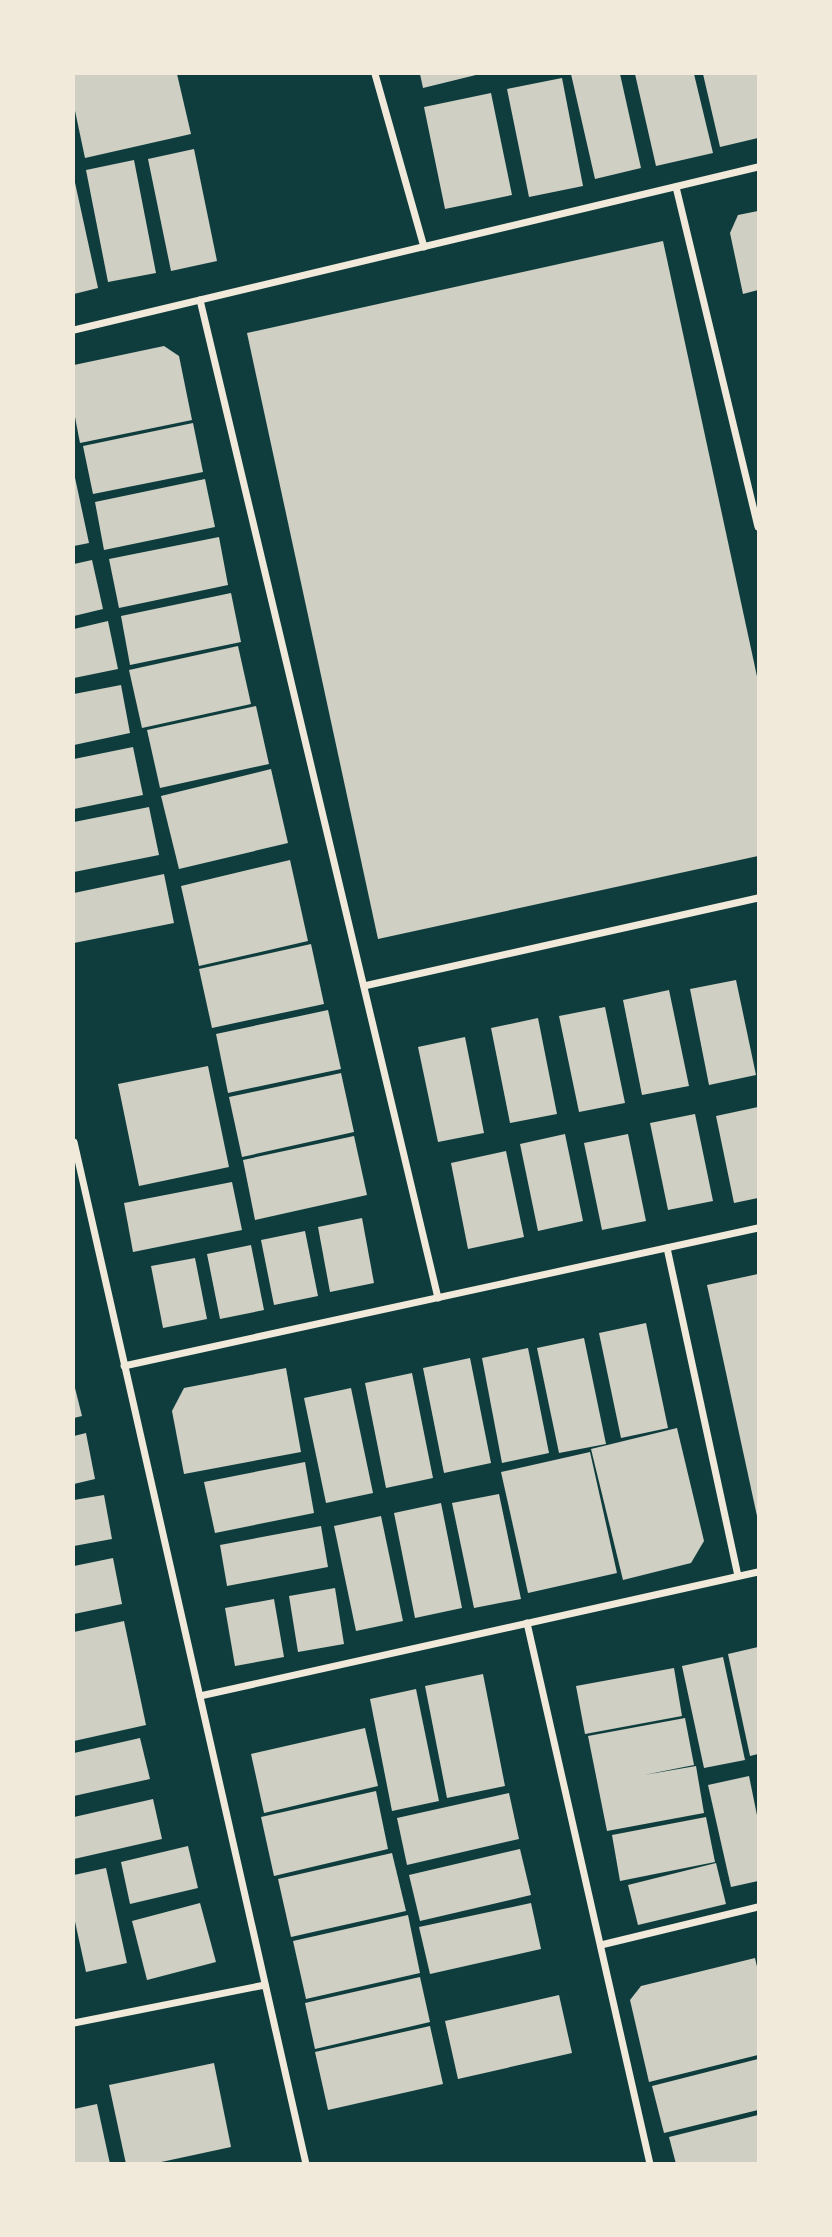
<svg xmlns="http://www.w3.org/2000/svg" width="832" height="2237" font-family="Spectral,serif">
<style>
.building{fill:#cfcfc3}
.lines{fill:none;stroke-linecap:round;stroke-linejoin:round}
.minor{stroke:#f1e9da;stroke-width:7}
</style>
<rect width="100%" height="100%" fill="#0f3d3e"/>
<g class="building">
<path d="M74 74H177L191 134 85 158 74 106Z"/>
<path d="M420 74H480L423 88Z"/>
<path d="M571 74H620L641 168 595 179Z"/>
<path d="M635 74H694L713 153 656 166Z"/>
<path d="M703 74H758V138L720 147Z"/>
<path d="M562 78 583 186 529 197 507 89Z"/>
<path d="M491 93 512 195 445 209 424 107Z"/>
<path d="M194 149 217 261 171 271 148 159Z"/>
<path d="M134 160 156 273 108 282 86 170Z"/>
<path d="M74 178 98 288 74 294Z"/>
<path d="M758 211V290L743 294 730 233 738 215Z"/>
<path d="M663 241 758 681V856L378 939 247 333Z"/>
<path d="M164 346 179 356 192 420 80 443 74 412V365Z"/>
<path d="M193 423 203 472 93 494 83 446Z"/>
<path d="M74 473 89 543 74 546Z"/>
<path d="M205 479 215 527 104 550 95 502Z"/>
<path d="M219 537 228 585 119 608 109 559Z"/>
<path d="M92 560 103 609 74 616V564Z"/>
<path d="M231 593 241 642 130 665 121 616Z"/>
<path d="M108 621 118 669 74 678V629Z"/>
<path d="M238 646 251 704 142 728 129 670Z"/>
<path d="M121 685 130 733 74 745V694Z"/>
<path d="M256 706 269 764 160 788 147 730Z"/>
<path d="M133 747 143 795 74 809V759Z"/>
<path d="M271 769 288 843 179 869 161 796Z"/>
<path d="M149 807 159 855 74 872V822Z"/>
<path d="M290 860 308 941 199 966 181 886Z"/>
<path d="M164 874 174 923 74 943V893Z"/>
<path d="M311 944 324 1004 212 1028 199 969Z"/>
<path d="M736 980 756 1075 709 1085 690 989Z"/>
<path d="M669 990 689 1086 642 1095 623 1000Z"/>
<path d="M605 1007 625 1103 579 1112 559 1016Z"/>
<path d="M328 1010 341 1069 228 1093 216 1034Z"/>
<path d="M538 1018 557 1114 510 1123 491 1028Z"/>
<path d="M465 1037 484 1133 438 1142 418 1047Z"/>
<path d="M208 1066 229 1167 139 1186 118 1084Z"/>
<path d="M341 1073 354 1132 242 1157 229 1097Z"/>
<path d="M758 1107V1198L734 1203 716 1116Z"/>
<path d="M695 1114 713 1201 668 1210 650 1123Z"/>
<path d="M565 1134 583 1221 538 1231 520 1144Z"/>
<path d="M628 1134 646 1221 602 1230 584 1143Z"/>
<path d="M354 1136 367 1195 255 1220 243 1160Z"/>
<path d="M506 1151 524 1237 468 1249 451 1163Z"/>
<path d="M232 1182 242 1230 133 1252 124 1203Z"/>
<path d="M362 1218 374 1283 330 1292 318 1227Z"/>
<path d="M305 1231 318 1296 274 1305 261 1240Z"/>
<path d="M251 1245 264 1310 220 1319 207 1254Z"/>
<path d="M195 1258 207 1319 163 1328 151 1266Z"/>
<path d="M758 1274V1516H757L707 1285Z"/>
<path d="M646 1323 668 1428 621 1438 599 1333Z"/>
<path d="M584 1338 606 1444 559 1453 537 1348Z"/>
<path d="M528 1348 549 1453 502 1463 482 1358Z"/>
<path d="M470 1358 491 1463 444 1473 423 1368Z"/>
<path d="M286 1368 301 1452 184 1474 172 1411 184 1388Z"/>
<path d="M412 1373 433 1478 386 1488 365 1383Z"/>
<path d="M74 1384 82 1416 74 1418Z"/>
<path d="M351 1388 373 1493 326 1503 304 1398Z"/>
<path d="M677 1428 704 1541 691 1563 623 1580 591 1449Z"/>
<path d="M86 1433 95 1479 74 1484V1436Z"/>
<path d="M590 1452 617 1573 528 1593 501 1472Z"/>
<path d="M305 1462 314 1513 215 1533 204 1482Z"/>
<path d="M499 1494 521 1599 474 1608 452 1503Z"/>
<path d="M104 1495 112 1539 74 1546V1500Z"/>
<path d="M441 1503 462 1608 415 1618 394 1513Z"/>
<path d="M381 1516 403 1621 356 1631 334 1526Z"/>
<path d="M321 1526 328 1567 227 1586 220 1545Z"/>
<path d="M113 1558 122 1604 74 1614V1566Z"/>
<path d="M335 1588 344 1644 298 1652 289 1596Z"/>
<path d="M274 1599 284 1657 235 1666 225 1608Z"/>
<path d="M124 1621 146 1725 74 1741V1632Z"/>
<path d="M758 1647V1754L750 1756 728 1654Z"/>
<path d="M723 1657 745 1760 704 1768 682 1666Z"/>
<path d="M674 1668 682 1716 585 1734 576 1686Z"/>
<path d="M483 1674 505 1786 447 1798 425 1686Z"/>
<path d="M416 1689 439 1801 392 1811 370 1699Z"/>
<path d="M685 1718 694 1765 644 1775 696 1766 704 1813 607 1831 588 1736Z"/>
<path d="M365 1728 378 1786 264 1813 251 1754Z"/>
<path d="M140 1738 150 1779 74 1796V1753Z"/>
<path d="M749 1776 758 1820V1881L731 1887 708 1785Z"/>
<path d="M376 1791 388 1849 274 1876 261 1817Z"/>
<path d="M509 1793 519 1839 407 1865 397 1818Z"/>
<path d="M153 1799 162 1839 74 1859V1817Z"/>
<path d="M706 1817 715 1862 620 1881 612 1835Z"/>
<path d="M188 1846 198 1888 130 1904 121 1862Z"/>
<path d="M520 1849 531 1895 420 1921 409 1875Z"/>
<path d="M392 1853 406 1911 291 1937 278 1879Z"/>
<path d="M716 1863 726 1904 638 1925 628 1885Z"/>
<path d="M106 1868 127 1963 86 1972 74 1917V1875Z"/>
<path d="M200 1903 216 1962 147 1980 132 1921Z"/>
<path d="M531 1903 541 1949 430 1974 419 1927Z"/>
<path d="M408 1915 420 1973 306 1999 293 1941Z"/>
<path d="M755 1958 758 1971V2055L649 2082 630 2000 641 1986Z"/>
<path d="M420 1977 430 2022 315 2049 305 2003Z"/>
<path d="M559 1995 572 2053 458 2079 445 2021Z"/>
<path d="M430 2026 443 2084 328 2110 315 2052Z"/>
<path d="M758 2059V2110L664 2133 652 2086Z"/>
<path d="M214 2063 231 2147 152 2164H126L109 2085Z"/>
<path d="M97 2104 110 2164H74V2109Z"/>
<path d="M758 2115V2164H676L669 2137Z"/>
</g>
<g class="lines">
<g class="minor">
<path d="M375 74 424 247"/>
<path d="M676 187 758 527"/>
<path d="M200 300 438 1298"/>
<path d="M74 330 758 167"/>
<path d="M364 986 758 898"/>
<path d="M74 1142 306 2164"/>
<path d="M667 1248 738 1576"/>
<path d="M124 1366 758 1228"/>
<path d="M527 1623 650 2164"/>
<path d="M200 1696 758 1572"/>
<path d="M601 1945 758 1907"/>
<path d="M74 2023 265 1985"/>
</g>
</g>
<rect width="832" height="2237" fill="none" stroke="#f1e9da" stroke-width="150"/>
</svg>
